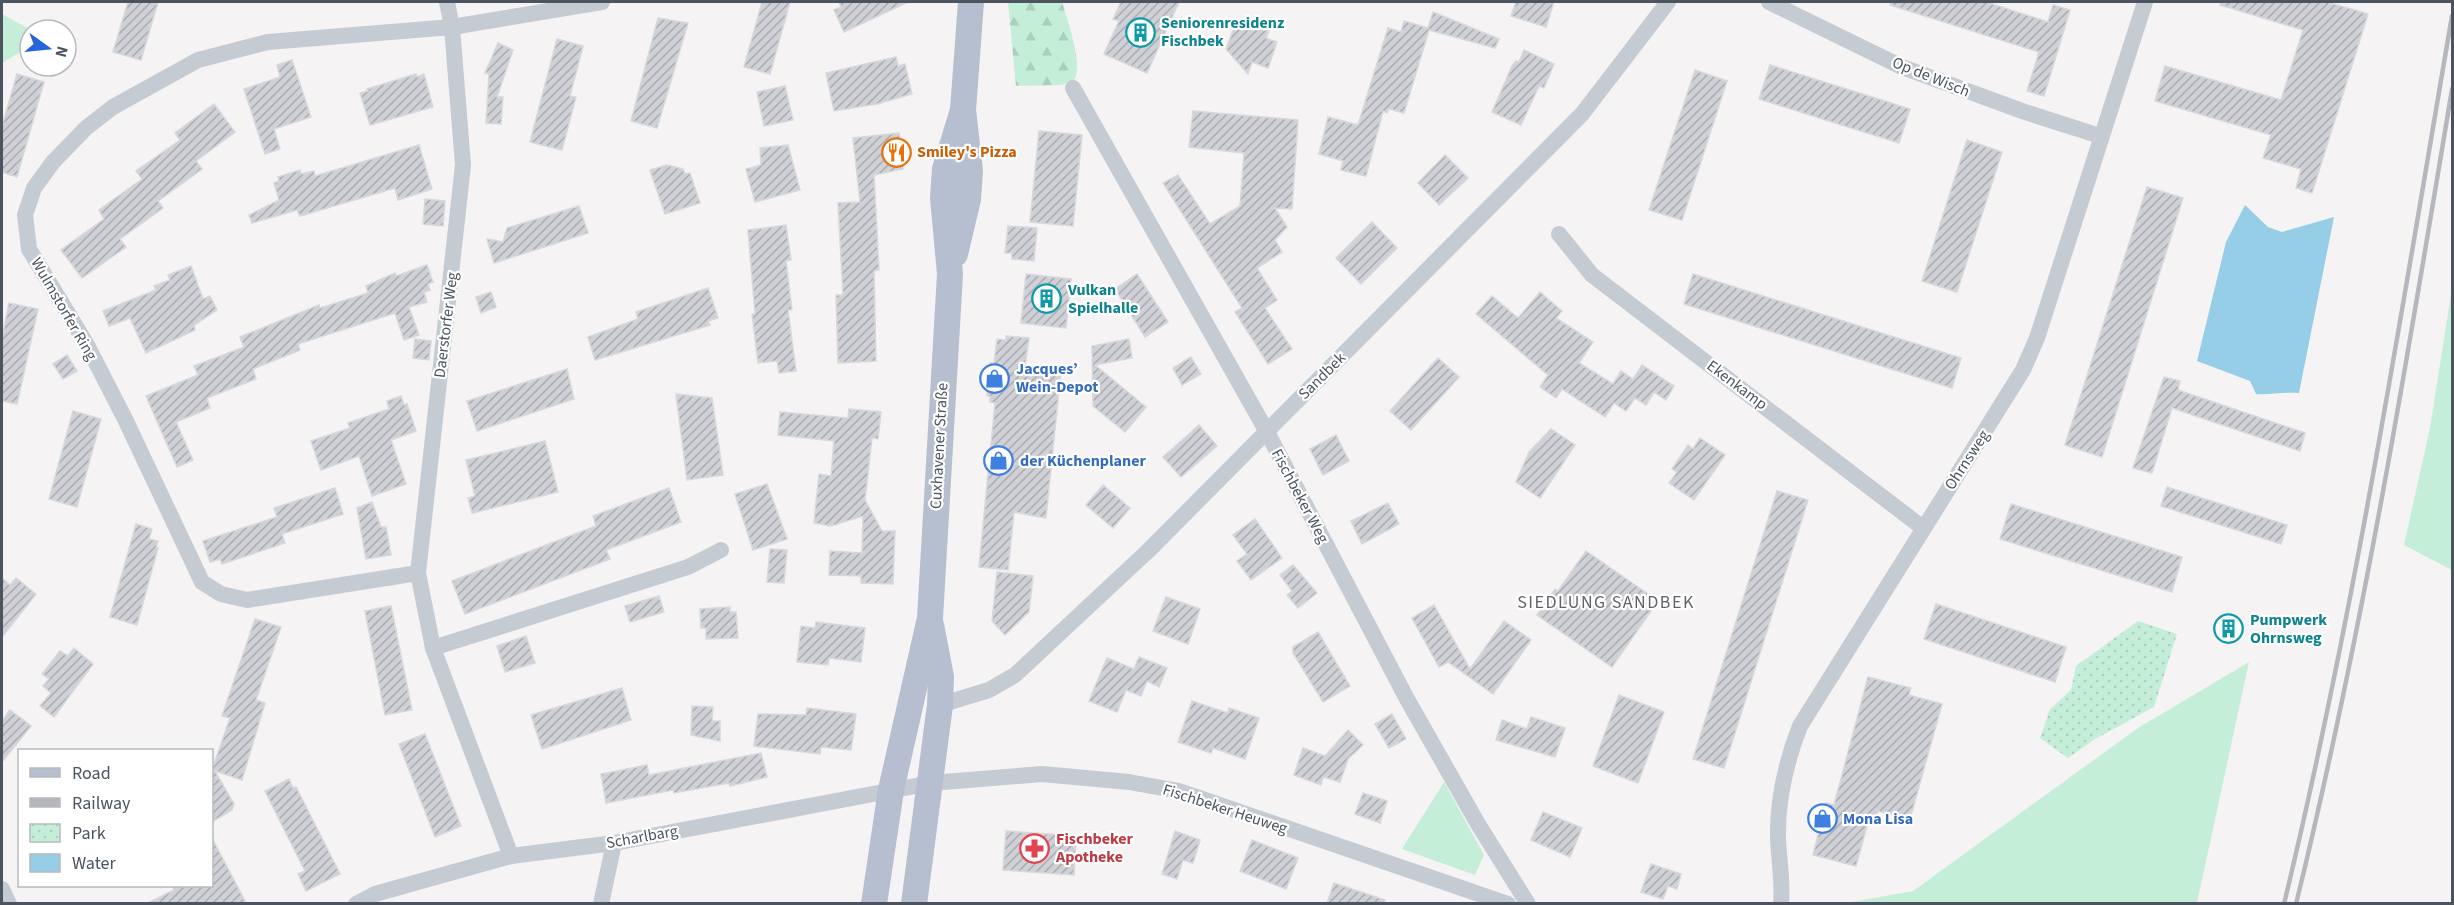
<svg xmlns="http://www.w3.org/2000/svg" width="2454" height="905" font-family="'Source Sans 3',sans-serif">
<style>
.green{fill:#c5eed9}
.forest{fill:url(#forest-firs)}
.park{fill:url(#park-dots)}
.water{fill:#96cee8}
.building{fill:url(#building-hatch);stroke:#d7d8dd;stroke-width:1.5}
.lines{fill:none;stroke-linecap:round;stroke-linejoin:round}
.street{stroke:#c5cbd3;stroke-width:16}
.primary{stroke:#b5bfcf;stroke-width:26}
.rail{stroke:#b5b7bc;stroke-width:4.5}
.labels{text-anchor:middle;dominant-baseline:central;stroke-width:4.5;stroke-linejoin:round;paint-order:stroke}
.culture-label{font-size:16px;font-weight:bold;fill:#0d838f;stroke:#fff;text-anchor:start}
.street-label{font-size:16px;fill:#4b545f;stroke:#fff}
.food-label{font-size:16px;font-weight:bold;fill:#c56008;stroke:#fff;text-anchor:start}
.shop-label{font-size:16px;font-weight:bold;fill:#366cbe;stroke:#fff;text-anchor:start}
.health-label{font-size:16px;font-weight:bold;fill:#be3a42;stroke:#fff;text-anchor:start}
.neighbourhood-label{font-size:18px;letter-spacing:1.5px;fill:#5f6267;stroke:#fff}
</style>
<defs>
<pattern id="forest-firs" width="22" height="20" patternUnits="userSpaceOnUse" patternTransform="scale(1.5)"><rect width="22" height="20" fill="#c5eed9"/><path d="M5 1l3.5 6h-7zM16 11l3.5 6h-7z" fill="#abcebd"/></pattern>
<pattern id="park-dots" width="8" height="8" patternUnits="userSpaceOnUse" patternTransform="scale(1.5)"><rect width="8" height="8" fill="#c5eed9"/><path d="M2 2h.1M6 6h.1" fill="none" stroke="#abcebd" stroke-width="1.8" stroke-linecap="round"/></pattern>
<pattern id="building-hatch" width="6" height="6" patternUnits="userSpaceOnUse" patternTransform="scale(1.5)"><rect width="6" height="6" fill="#d0d1d6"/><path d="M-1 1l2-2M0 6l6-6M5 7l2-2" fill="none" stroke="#abacb1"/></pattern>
</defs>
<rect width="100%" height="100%" fill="#f5f3f3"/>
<g class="green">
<path d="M2 14 31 30 30 46 2 63Z"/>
<path d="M2452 288V570L2404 545 2430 428Z"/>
<path d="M2249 662 2197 903H1846L1913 891 2138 728Z"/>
<path d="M1444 782 1484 855 1475 875 1402 849Z"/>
</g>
<path class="forest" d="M1008 2H1062C1067 19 1084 66 1074 80L1062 85 1016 86Z"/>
<path class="park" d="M2138 621 2177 634 2154 707 2095 739 2068 758 2040 738 2050 709 2071 690 2076 666Z"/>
<path class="water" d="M2245 205 2268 227 2282 232 2334 217 2299 393C2282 392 2271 395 2256 394L2250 381 2197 361 2226 242Z"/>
<g class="building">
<path d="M128 2H158L141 60 113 52Z"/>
<path d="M762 2H790L770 74 744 67Z"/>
<path d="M839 2H908L844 32 834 10 841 7Z"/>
<path d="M1121 2H1179L1147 73 1104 54 1119 21 1113 19Z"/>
<path d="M1516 2H1554L1546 27 1511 16Z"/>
<path d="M1891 2H1986L2048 22 2053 5 2070 10 2044 96 2027 91 2039 52 1890 5Z"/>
<path d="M2221 2H2327L2368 14 2312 193 2296 188 2301 169 2263 158 2271 135 2155 101 2165 66 2281 100 2303 30 2220 5Z"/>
<path d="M1433 12 1499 39 1495 48 1429 30 1404 113 1389 109 1387 113 1383 111 1366 176 1341 170 1343 161 1319 154 1328 117 1358 125 1388 28 1401 32 1404 21 1428 28Z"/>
<path d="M658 18 688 23 657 128 631 121Z"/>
<path d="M1237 20 1269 31 1266 38 1277 42 1268 68 1252 62 1248 74 1226 49Z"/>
<path d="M557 39 583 46 570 96 576 97 562 150 530 142Z"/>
<path d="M498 43 513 50 497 97H503L501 124 486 123 489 74 485 73Z"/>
<path d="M1524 50 1554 64 1544 88 1539 86 1521 125 1492 112 1512 66 1516 61 1519 62Z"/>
<path d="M896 57 898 66 905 64 912 94 877 104 834 111 826 73Z"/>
<path d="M292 60 311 117 274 129 280 149 265 154 244 89 280 77 277 65Z"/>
<path d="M1770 65 1910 109 1899 143 1759 99Z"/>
<path d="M1695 70 1727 81 1682 220 1649 210Z"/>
<path d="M17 74 44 82 17 177 2 172V126Z"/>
<path d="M416 74 417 77 424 74 433 107 370 125 360 93 368 91 367 89Z"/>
<path d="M785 86 793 120 764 126 757 92Z"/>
<path d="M214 104 235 132 196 161 202 169 158 201 163 208 120 239 126 247 82 278 61 250 104 219 99 210 142 179 136 171 180 140 175 133Z"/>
<path d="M1193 111 1298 120 1292 209 1275 208 1287 227 1275 240 1282 252 1257 268 1277 300 1265 308 1292 349 1268 364 1235 312 1242 308 1163 183 1178 175 1210 224 1240 206 1244 153 1189 147Z"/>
<path d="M1039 131 1082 135 1073 226 1030 222Z"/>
<path d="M899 133 903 169 874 175 879 270 874 271 876 361 838 363 836 295H843L838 203 860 202 853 138Z"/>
<path d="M1967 140 2002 152 1957 292 1922 281Z"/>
<path d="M419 145 432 189 398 200 395 188 300 216 297 210 252 223 249 215 279 200 274 183 279 181 278 177 300 170 301 174 314 171 315 176Z"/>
<path d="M788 145 800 190 755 202 746 169 761 165 760 148Z"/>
<path d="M1445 155 1468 178 1439 205 1418 183Z"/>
<path d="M667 165 683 169 685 174 690 173 700 203 665 214 650 170Z"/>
<path d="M2147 187 2183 198 2102 457 2065 445Z"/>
<path d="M425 199 445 201 443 226 423 224Z"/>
<path d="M579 206 588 233 494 263 487 239 503 242 507 228Z"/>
<path d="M1372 222 1397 248 1361 284 1336 258Z"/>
<path d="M786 225 791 260 786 261 792 310H788L796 371 779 373 777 361 758 363 752 314H755L748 230Z"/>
<path d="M1008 226 1037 228 1034 261 1012 259V253H1005Z"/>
<path d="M427 265 433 282 428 284 430 290 424 292 427 302 409 307 419 335 404 340 395 313 298 344 300 350 253 369 256 379 207 398 210 408 176 422 193 460 177 467 146 396 198 375 194 366 244 347 240 337 319 305 320 308 368 293 366 286 395 273 396 276Z"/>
<path d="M191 266 203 299 210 296 217 310 194 325 195 330 146 353 130 318 109 326 103 311 156 290 154 286 170 280 168 275Z"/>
<path d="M1026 274 1071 279 1066 328 1021 323Z"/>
<path d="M1137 274 1168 322 1145 337 1115 289Z"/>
<path d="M1693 274 1961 358 1952 388 1684 304Z"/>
<path d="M708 288 718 318 708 321 710 325 595 360 588 337 638 319 636 312Z"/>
<path d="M491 292 496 307 481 313 476 297Z"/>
<path d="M1540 292 1562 311 1556 318 1593 342 1579 363 1613 384 1621 371 1633 379 1642 365 1674 386 1666 400 1654 392 1646 405 1635 398 1626 411 1614 403 1605 417 1562 389 1556 398 1540 387 1548 375 1476 314 1492 296 1518 318Z"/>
<path d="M9 303 38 309 17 404 2 401V338Z"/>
<path d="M1006 336 1029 338 1025 366 1061 370 1046 518 1014 512 1008 570 979 567 995 403 990 402V396H987L990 363H994L997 339 1006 340Z"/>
<path d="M415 339 431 341 429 360 413 358Z"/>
<path d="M1129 339 1132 358 1095 365 1146 407 1125 432 1093 406 1092 346Z"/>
<path d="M67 355 77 371 63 379 53 364Z"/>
<path d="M1191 357 1201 374 1182 385 1173 368Z"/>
<path d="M1438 358 1459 377 1411 430 1390 411Z"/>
<path d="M567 369 574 399 477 431 467 401Z"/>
<path d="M2164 377 2180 381 2178 390 2305 433 2300 451 2172 408 2152 473 2133 468Z"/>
<path d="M676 394 712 398 723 475 687 480Z"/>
<path d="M401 396 404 405 407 404 416 431 391 440 406 484 372 496 359 456 321 470 311 441 350 428 348 423 389 409 387 401Z"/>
<path d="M849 409 881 412 878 439 872 438 865 500 882 531H895L893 584 861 583V576L829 575 830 551 862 553 863 516 831 526 814 523 819 474 831 476 834 441 778 435 780 412 848 418Z"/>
<path d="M73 411 101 419 77 507 49 499Z"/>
<path d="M1199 425 1217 446 1181 477 1163 457Z"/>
<path d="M1551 429 1575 445 1540 498 1516 482 1529 452Z"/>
<path d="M1336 435 1349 461 1323 475 1310 449Z"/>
<path d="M1700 438 1725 455 1694 500 1669 483 1677 472 1672 469 1688 445 1693 449Z"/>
<path d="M545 441 558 492 472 513 468 498 475 496 466 460Z"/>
<path d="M767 484 787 539 753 550 735 494Z"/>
<path d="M1103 485 1130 508 1113 528 1086 505Z"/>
<path d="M2167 487 2287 525 2281 544 2161 506Z"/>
<path d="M335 488 343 514 282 534 285 543 222 564 220 559 210 562 203 541 277 517 274 508Z"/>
<path d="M669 488 681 522 606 550 610 559 465 614 452 581 596 526 593 516Z"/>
<path d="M1777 491 1808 500 1724 768 1693 759Z"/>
<path d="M372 502 381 527H386L391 555 366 559 357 508Z"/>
<path d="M1388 503 1399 524 1362 544 1351 521Z"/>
<path d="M2011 504 2182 557 2172 592 2000 539Z"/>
<path d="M1255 519 1282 558 1251 580 1237 561 1247 554 1233 535Z"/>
<path d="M136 524 152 529 149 539 158 541 156 548H158L137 625 110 617Z"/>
<path d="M770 549 787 550 784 583 767 582Z"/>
<path d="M1586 551 1658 601 1612 667 1537 615 1555 589 1558 591Z"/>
<path d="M1293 565 1317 593 1298 608 1287 595 1292 591 1280 575Z"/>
<path d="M997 572 1033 576 1029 612 1005 635 992 621Z"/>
<path d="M2 578 10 585 16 578 36 594 2 637Z"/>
<path d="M659 596 664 612 630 622 625 606Z"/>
<path d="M1166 597 1200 609 1188 644 1153 631Z"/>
<path d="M1936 604 2066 647 2055 682 1924 639Z"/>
<path d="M1434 605 1470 669 1504 621 1531 640 1493 694 1448 662 1439 667 1412 618Z"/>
<path d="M391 606 412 710 385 715 365 611Z"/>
<path d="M730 607V612H736L738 638 706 639V628H701L700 609Z"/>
<path d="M2221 617 2241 623 2236 640 2216 635Z"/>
<path d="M255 619 281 627 256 700 265 703 242 780 215 771 234 804 232 810 212 822V765L213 767 230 718 222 716Z"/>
<path d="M816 622 865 628 861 662 829 658 828 665 797 662 801 626 815 628Z"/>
<path d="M1318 632 1350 686 1323 702 1293 653V647Z"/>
<path d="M526 636 535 663 505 672 497 646Z"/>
<path d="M74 648 93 664 54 717 40 706 51 693 43 686 49 679 42 674 60 651 68 656Z"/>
<path d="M1139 657 1167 668 1159 687 1147 681 1141 696 1126 690 1117 712 1089 701 1107 658 1134 669Z"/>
<path d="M1868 677 1911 688 1909 695 1942 704 1910 819 1878 811 1877 817 1870 815 1856 866 1813 855 1826 803 1834 805Z"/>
<path d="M622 688 631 720 542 749 531 715Z"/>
<path d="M1619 695 1664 712 1638 783 1593 766Z"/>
<path d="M1192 701 1228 713 1229 708 1259 718 1245 759 1213 748 1211 753 1178 742Z"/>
<path d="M692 706 713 707 712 721H720V741L691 735Z"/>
<path d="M807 708 856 714 851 750 821 747 820 754 754 746 758 714 806 715Z"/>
<path d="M10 710 31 726 2 762V721Z"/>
<path d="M1392 714 1406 739 1389 748 1375 724Z"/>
<path d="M1531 717 1565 728 1555 757 1496 740 1502 720 1527 729Z"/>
<path d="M1348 730 1363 745 1348 759 1340 782 1323 777 1321 785 1294 775 1303 748 1325 756Z"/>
<path d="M425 734 461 826 435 837 399 744Z"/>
<path d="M761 753 767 777 730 786 729 783 674 793 673 790 606 803 601 774 647 765 649 775Z"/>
<path d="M289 779 293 788 296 787 340 874 306 891 298 874 305 871 265 791Z"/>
<path d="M1363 793 1387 801 1380 823 1355 814Z"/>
<path d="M1543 812 1582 828 1570 857 1531 840Z"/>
<path d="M1006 831 1076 836 1074 875 1003 870Z"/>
<path d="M1175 831 1200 840 1193 863 1183 860 1177 879 1162 874Z"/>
<path d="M212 838 246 903H148L174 890 172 885H212Z"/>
<path d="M1252 840 1298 858 1286 889 1240 871Z"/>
<path d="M1651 864 1681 874 1677 889 1668 886 1663 899 1641 892Z"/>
<path d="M1334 883 1385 900 1384 903H1327Z"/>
</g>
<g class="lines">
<g class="street">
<path d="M447 2 452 27 463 165 418 573 433 648 511 856"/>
<path d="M1769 2 1902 67 2025 112 2100 136"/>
<path d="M1073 88 1267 432 1407 699 1478 824 1528 904"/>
<path d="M1559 234 1592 275 1923 528"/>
<path d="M418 573 247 600 221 594 202 582 125 419 87 345 29 249 25 215 34 188 53 162 86 128 113 107 198 60 268 42 452 27 602 2"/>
<path d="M433 648 688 567 721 550"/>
<path d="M940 705 989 690 1015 675 1149 550 1582 114 1668 2"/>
<path d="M2 889 9 904"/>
<path d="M356 904 375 894 511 856 614 843 931 783 1042 774 1129 782 1179 791 1508 904"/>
<path d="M601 904 614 843"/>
<path d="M1781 904C1783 882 1779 861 1778 839 1777 800 1786 762 1800 726L2023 370 2037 338 2145 2"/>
</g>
<g class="primary">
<path d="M955 254 968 199 970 171 963 110 971 2"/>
<path d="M874 904 891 790 930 618 950 274 943 198 945 169 963 110"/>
<path d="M914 904 940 705 941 677 931 625"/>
</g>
<g class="rail">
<path d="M2284 904C2355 610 2401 313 2452 16"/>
<path d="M2296 904C2362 635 2407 361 2452 89"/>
</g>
</g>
<defs>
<symbol id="building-ring" viewBox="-11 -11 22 22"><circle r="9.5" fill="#fff" stroke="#0f9aa8" stroke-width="1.5"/><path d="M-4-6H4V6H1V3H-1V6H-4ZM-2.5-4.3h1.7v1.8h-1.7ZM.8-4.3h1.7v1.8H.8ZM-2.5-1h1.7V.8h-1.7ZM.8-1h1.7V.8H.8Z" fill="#0f9aa8"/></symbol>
<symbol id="restaurant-ring" viewBox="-11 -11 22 22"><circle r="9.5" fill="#fff" stroke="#e8710a" stroke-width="1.5"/><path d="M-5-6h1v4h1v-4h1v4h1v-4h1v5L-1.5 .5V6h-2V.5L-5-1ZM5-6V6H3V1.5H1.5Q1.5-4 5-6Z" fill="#e8710a"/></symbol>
<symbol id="shop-ring" viewBox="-11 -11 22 22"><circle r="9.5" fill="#fff" stroke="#3f7fe0" stroke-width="1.5"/><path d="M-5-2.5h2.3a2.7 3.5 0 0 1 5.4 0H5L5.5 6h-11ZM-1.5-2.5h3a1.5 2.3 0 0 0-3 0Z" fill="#3f7fe0"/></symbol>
<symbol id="pharmacy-ring" viewBox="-11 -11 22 22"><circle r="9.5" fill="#fff" stroke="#e0444e" stroke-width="1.5"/><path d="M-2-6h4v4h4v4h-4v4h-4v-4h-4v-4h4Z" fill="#e0444e"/></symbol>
</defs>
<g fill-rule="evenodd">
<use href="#building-ring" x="1124" y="16" width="33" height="33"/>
<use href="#restaurant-ring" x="880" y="136" width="33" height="33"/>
<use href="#building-ring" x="1030" y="282" width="33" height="33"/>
<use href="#shop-ring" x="978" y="362" width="33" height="33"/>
<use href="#shop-ring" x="982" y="444" width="33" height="33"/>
<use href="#building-ring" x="2212" y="612" width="33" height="33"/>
<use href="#shop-ring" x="1806" y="802" width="33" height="33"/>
<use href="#pharmacy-ring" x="1018" y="832" width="33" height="33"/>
</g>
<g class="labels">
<g class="culture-label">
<text x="1161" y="23">Seniorenresidenz<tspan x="1161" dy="18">Fischbek</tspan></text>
<text x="1068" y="290">Vulkan<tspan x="1068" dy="18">Spielhalle</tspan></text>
<text x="2250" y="620">Pumpwerk<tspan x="2250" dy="18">Ohrnsweg</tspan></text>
</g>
<g class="street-label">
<text transform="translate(1931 77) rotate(22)">Op de Wisch</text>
<text transform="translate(64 309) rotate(60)">Wulmstorfer Ring</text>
<text transform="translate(446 325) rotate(-83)">Daerstorfer Weg</text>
<text transform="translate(1322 376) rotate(-45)">Sandbek</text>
<text transform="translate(1737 385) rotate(37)">Ekenkamp</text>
<text transform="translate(939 446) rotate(-87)">Cuxhavener Straße</text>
<text transform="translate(1967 460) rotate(-57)">Ohrnsweg</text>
<text transform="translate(1300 496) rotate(62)">Fischbeker Weg</text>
<text transform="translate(1225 809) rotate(18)">Fischbeker Heuweg</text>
<text transform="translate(642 837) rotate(-10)">Scharlbarg</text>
</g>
<g class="food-label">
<text x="917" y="152">Smiley's Pizza</text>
</g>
<g class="shop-label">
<text x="1016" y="369">Jacques’<tspan x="1016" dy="18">Wein-Depot</tspan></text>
<text x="1020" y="461">der Küchenplaner</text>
<text x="1843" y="819">Mona Lisa</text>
</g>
<g class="health-label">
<text x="1056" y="839">Fischbeker<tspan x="1056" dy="18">Apotheke</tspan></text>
</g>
<g class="neighbourhood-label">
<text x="1606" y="602">SIEDLUNG SANDBEK</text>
</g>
</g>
<rect width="2454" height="905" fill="none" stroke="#4b545f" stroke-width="6"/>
<rect x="18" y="749" width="195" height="138" fill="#ffffff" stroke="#b7bbbf" stroke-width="1.5"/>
<rect x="30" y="768" width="30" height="9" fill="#b5bfcf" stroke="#b7bbbf" stroke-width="1.5"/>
<text x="72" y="779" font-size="18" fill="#4b545f">Road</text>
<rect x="30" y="798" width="30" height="9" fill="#b5b7bc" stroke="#b7bbbf" stroke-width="1.5"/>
<text x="72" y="809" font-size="18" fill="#4b545f">Railway</text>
<rect x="30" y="824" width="30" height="18" fill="url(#park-dots)" stroke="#b7bbbf" stroke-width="1.5"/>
<text x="72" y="839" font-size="18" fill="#4b545f">Park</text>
<rect x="30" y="854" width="30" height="18" fill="#96cee8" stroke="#b7bbbf" stroke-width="1.5"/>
<text x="72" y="869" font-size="18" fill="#4b545f">Water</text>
<g transform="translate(48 48) rotate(105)"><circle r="28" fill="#ffffff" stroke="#b7bbbf" stroke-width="1.5"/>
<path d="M0-4.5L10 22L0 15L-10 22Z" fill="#2763da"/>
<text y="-9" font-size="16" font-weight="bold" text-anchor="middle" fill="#4b545f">N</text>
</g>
</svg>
